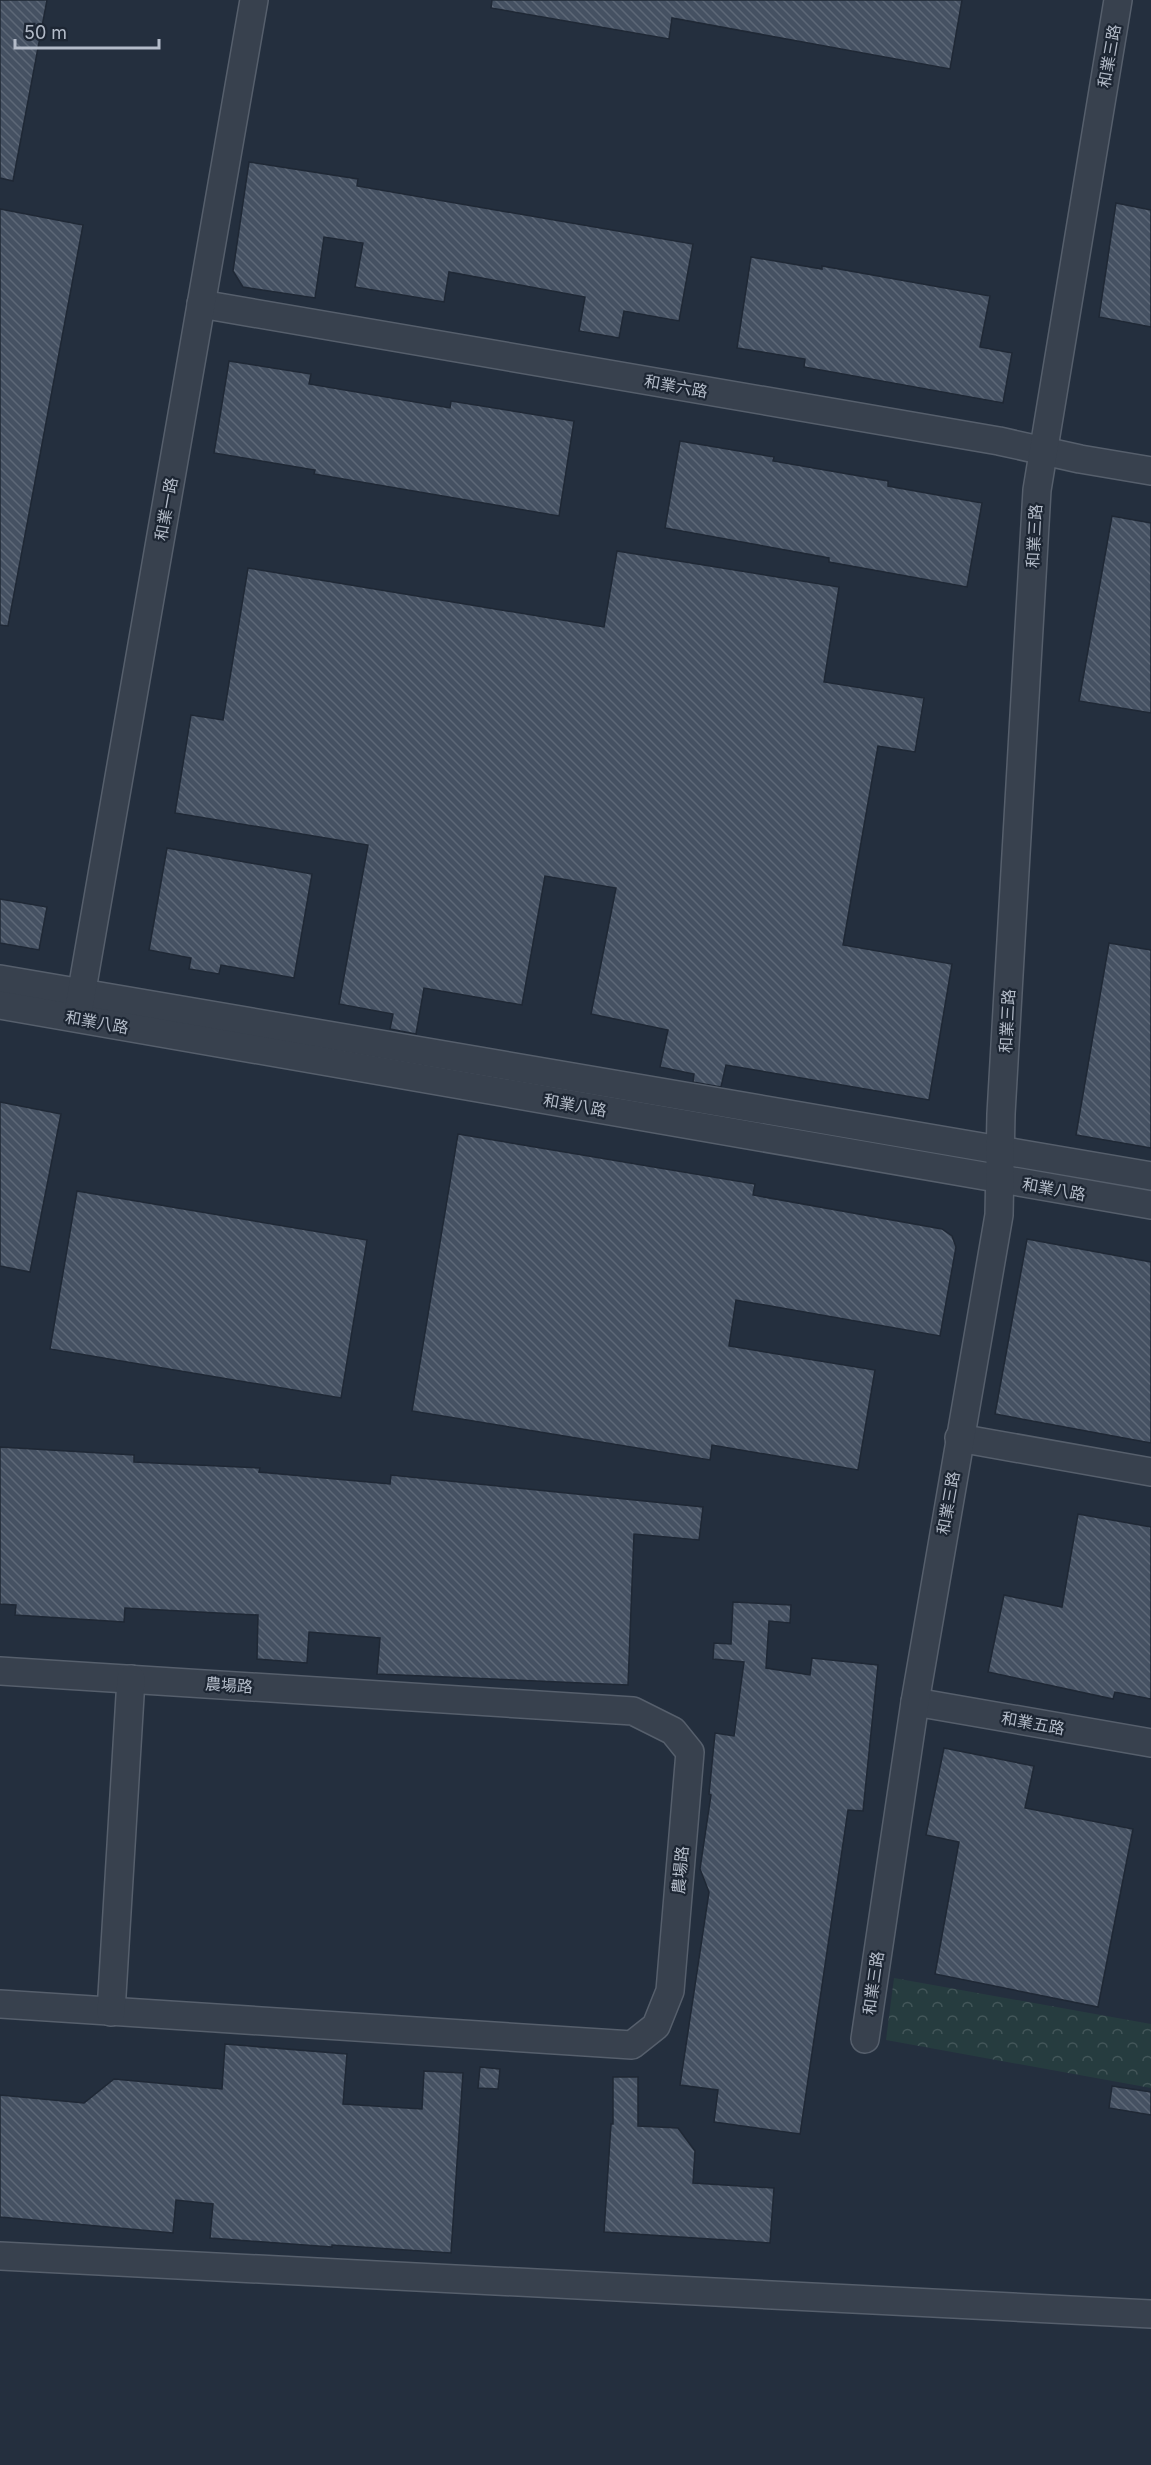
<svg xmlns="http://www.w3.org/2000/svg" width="1151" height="2465" font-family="Inter,'Noto Sans TC',sans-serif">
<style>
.forest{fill:url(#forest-crowns)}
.building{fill:url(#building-back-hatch);stroke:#1f2835;stroke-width:1.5}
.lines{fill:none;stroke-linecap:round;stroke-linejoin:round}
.minor-casing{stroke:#565f6c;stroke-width:30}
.minor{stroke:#38414e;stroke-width:27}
.labels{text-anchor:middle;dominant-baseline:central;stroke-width:4.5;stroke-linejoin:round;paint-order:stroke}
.street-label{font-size:16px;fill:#b4bcc9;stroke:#1d2633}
</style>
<defs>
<pattern id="forest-crowns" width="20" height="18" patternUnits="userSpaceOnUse" patternTransform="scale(1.5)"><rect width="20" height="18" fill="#263c3f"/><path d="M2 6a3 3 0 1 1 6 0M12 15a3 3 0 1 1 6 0" fill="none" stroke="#435659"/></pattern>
<pattern id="building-back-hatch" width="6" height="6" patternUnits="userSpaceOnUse" patternTransform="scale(1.5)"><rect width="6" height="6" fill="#455162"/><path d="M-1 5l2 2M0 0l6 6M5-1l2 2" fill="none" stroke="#5d6877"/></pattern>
</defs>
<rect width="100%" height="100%" fill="#242f3e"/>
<path class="forest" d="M894 1978 1151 2024V2088L886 2040Z"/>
<g class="building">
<path d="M0 0H47L13 181 0 178Z"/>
<path d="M492 0H962L950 69 672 18 669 39 491 8Z"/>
<path d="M249 162 358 179 357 186 693 244 679 321 624 311 619 338 579 331 585 297 449 272 444 302 355 287 363 243 324 237 315 298 243 287 233 271Z"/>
<path d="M1116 203 1151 210V327L1099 317Z"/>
<path d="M0 209 83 225 8 626 0 625Z"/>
<path d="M751 257 822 269V266L990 296 980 347 1012 353 1003 403 804 367 805 359 737 348Z"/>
<path d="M229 361 311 374 309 384 450 408 451 401 574 421 559 516 314 474 315 470 214 453Z"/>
<path d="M680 441 774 457 773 461 888 481V486L982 503 967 587 829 562V558L665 528Z"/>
<path d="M1112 516 1151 523V713L1079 701Z"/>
<path d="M617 551 839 587 824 682 924 698 915 752 878 746 843 945 952 964 929 1100 726 1065 721 1087 693 1082 694 1074 660 1067 668 1030 591 1014 616 888 545 876 522 1005 424 988 416 1034 390 1029 393 1014 339 1004 368 845 175 813 191 715 223 720 248 568 604 627Z"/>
<path d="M167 848 312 874 294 978 221 965 219 974 189 969 191 958 149 950Z"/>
<path d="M0 899 47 907 39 950 0 943Z"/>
<path d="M1109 943 1151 950V1148L1076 1135Z"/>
<path d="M0 1102 61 1114 30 1272 0 1266Z"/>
<path d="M458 1134 755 1184 753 1195 942 1229 952 1236 956 1247 940 1336 736 1300 729 1346 875 1370 858 1470 712 1445 710 1460 412 1411Z"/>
<path d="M77 1191 367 1240 341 1398 50 1349Z"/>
<path d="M1027 1239 1151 1262V1443L995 1414Z"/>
<path d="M0 1447 134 1455V1462L260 1468 259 1472 390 1484 391 1475 703 1507 699 1540 634 1534 628 1685 377 1674 380 1638 309 1632 307 1663 257 1659 258 1615 125 1608 124 1622 15 1615 16 1605 0 1604Z"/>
<path d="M1078 1514 1151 1527V1699L1115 1692 1113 1699 988 1672 1004 1595 1062 1607Z"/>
<path d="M733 1602 791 1605 790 1623 769 1621 766 1668 810 1675 812 1658 878 1665 863 1811 848 1810 800 2134 714 2122 718 2090 680 2085 709 1892 700 1869 711 1795 709 1794 715 1733 734 1736 744 1662 713 1659 714 1643 731 1644Z"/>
<path d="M944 1748 1034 1766 1025 1808 1133 1829 1098 2007 935 1974 959 1842 926 1835Z"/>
<path d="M225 2044 347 2054 343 2104 422 2109 424 2071 463 2073 451 2253 332 2245V2247L210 2238 213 2204 176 2200 173 2233 0 2217V2095L84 2103 114 2079 222 2089Z"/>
<path d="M480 2067 500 2069 498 2089 478 2088Z"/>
<path d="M613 2077H638V2126L678 2128 695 2151 693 2183 774 2188 770 2243 604 2232 611 2124H613Z"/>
<path d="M1112 2086 1151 2092V2115L1109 2108Z"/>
</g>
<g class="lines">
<defs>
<g id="minor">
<path d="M201 304 999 441 1080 459 1151 471"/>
<path d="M0 979 1151 1176"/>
<path d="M0 1005 1151 1205"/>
<path d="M78 1013 254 0"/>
<path d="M959 1438 1151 1472"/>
<path d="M0 1671 633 1711 673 1731 690 1752 670 1991 656 2026 632 2045 0 2004"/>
<path d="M915 1702 1151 1743"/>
<path d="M111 2012 131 1679"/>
<path d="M865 2039 915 1702 999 1215 1001 1114 1037 490 1118 0"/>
<path d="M0 2256 1151 2314"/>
</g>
</defs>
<use href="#minor" class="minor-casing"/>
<use href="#minor" class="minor"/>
</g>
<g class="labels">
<g class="street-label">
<text transform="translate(1109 56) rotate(-80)">和業三路</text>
<text transform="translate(676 386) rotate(10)">和業六路</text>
<text transform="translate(166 509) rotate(-80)">和業一路</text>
<text transform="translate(1034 536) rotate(-87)">和業三路</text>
<text transform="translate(1007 1021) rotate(-87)">和業三路</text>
<text transform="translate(97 1022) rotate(10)">和業八路</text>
<text transform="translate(575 1105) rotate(10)">和業八路</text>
<text transform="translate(1054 1189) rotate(10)">和業八路</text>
<text transform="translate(948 1503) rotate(-80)">和業三路</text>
<text transform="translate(229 1685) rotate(4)">農場路</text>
<text transform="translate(1033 1723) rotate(10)">和業五路</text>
<text transform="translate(680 1870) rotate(-85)">農場路</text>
<text transform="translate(873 1983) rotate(-82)">和業三路</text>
</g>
</g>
<path d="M15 39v9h144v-9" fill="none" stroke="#b4bcc9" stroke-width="3"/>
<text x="24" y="39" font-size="18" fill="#b4bcc9" stroke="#1d2633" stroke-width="4.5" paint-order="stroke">50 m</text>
</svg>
